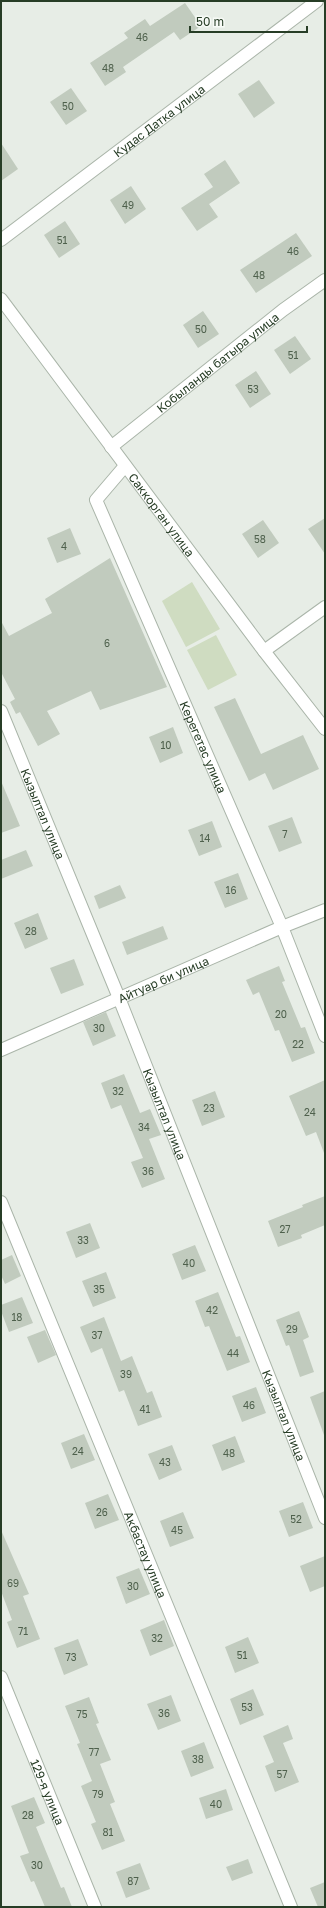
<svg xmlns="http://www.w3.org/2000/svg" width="326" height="1908" font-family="'Golos Text',sans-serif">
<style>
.green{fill:#cfdcc1}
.building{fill:#c1cbbe}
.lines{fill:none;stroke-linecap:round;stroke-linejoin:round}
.minor-casing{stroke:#aab5a9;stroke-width:14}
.minor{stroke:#fff;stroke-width:12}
.labels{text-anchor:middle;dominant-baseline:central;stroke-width:3;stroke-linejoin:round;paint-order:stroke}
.number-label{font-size:10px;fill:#4e604c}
.street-label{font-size:12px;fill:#273d26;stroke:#f7faf6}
</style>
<rect width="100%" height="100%" fill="#e7ede6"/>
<g class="green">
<path d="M192 582 220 629 186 647 162 601Z"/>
<path d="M216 635 237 675 208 690 187 650Z"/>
</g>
<g class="building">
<path d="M185 3 201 26 180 40 174 32 123 67 126 72 105 86 90 63 128 38 124 33 145 19 150 26Z"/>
<path d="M259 80 275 103 254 118 238 94Z"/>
<path d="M71 88 87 111 66 125 50 102Z"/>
<path d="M1 143 18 169 1 181Z"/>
<path d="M225 160 240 183 209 204 218 217 197 231 181 208 213 187 204 174Z"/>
<path d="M131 186 146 209 125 224 110 200Z"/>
<path d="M65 221 80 244 59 258 44 235Z"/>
<path d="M296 233 312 256 256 293 240 270Z"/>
<path d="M203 311 219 334 198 348 183 325Z"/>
<path d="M295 336 311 359 290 374 274 350Z"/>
<path d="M256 371 271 394 250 408 235 385Z"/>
<path d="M325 518V554L308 529Z"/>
<path d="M263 520 279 543 258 558 242 534Z"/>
<path d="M70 528 81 554 57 563 47 538Z"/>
<path d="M110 558 167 687 100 710 91 691 47 711 60 734 38 746 20 712 16 714 10 702 15 699 1 672V621L9 636 52 613 45 599Z"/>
<path d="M235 698 261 754 303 735 319 769 273 790 265 773 249 781 214 707Z"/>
<path d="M173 727 183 753 160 763 149 737Z"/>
<path d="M1 781 20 826 1 833Z"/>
<path d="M292 817 302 843 279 852 268 826Z"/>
<path d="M212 821 222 847 199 856 188 830Z"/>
<path d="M26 850 33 866 1 879V860Z"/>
<path d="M238 873 248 899 225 908 214 882Z"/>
<path d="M120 885 126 898 99 909 94 896Z"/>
<path d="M38 913 48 939 25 949 14 923Z"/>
<path d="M163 926 168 939 127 955 122 942Z"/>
<path d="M74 959 84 985 61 994 50 968Z"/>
<path d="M279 966 285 981 282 982 301 1028 305 1027 315 1053 292 1062 279 1030 275 1031 259 992 253 995 246 980Z"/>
<path d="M106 1012 116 1036 93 1046 83 1022Z"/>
<path d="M124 1074 140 1113 150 1109 161 1135 149 1139 165 1179 142 1188 131 1162 143 1158 121 1105 111 1109 101 1083Z"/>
<path d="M325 1080V1153H324L316 1132 306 1136 289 1096Z"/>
<path d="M215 1091 225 1117 202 1126 192 1100Z"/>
<path d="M325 1196V1225L301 1235 302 1238 278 1247 268 1221 303 1207 302 1205Z"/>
<path d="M90 1223 100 1248 76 1258 66 1232Z"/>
<path d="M195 1245 206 1271 182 1280 172 1254Z"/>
<path d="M12 1255 21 1276 5 1284 1 1275V1260Z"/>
<path d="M106 1272 116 1298 93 1307 82 1281Z"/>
<path d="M218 1292 236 1337 240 1336 250 1362 227 1371 209 1326 205 1327 195 1301Z"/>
<path d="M22 1297 33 1323 9 1332 1 1311V1305Z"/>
<path d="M299 1311 309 1337 303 1340 314 1372 300 1377 289 1345 286 1346 276 1320Z"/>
<path d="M104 1317 121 1361 132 1356 147 1393 152 1391 162 1417 138 1426 124 1390 119 1392 102 1348 91 1353 80 1327Z"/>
<path d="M45 1330 56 1355 38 1363 27 1337Z"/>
<path d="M256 1387 266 1413 242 1422 232 1396Z"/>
<path d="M325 1391V1435H324L310 1397Z"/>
<path d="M84 1434 95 1460 71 1469 61 1443Z"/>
<path d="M235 1436 245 1462 222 1471 212 1445Z"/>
<path d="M172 1445 182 1470 159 1480 148 1454Z"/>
<path d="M108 1494 119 1520 95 1529 85 1503Z"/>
<path d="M303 1502 313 1528 289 1537 279 1511Z"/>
<path d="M183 1512 194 1538 170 1547 160 1521Z"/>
<path d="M1 1530 29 1594 23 1596 40 1639 17 1648 7 1622 12 1620 1 1591Z"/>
<path d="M325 1556V1586L310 1592 300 1566Z"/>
<path d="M139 1568 150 1594 126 1604 116 1577Z"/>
<path d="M164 1620 174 1646 150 1656 140 1630Z"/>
<path d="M248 1637 259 1663 235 1673 225 1647Z"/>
<path d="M78 1639 88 1665 64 1675 54 1648Z"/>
<path d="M253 1689 264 1715 240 1725 230 1699Z"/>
<path d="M171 1695 181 1721 158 1730 147 1704Z"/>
<path d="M89 1697 99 1723 96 1724 111 1760 100 1764 115 1802 110 1804 125 1841 102 1850 91 1824 96 1822 81 1786 92 1781 77 1744 80 1743 65 1706Z"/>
<path d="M288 1725 293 1739 283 1743 299 1782 275 1792 265 1766 274 1762 263 1736Z"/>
<path d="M204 1742 214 1768 191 1777 181 1751Z"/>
<path d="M226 1789 233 1810 206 1819 199 1798Z"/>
<path d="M34 1797 45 1823 36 1827 61 1888 64 1887 72 1907H45L34 1881 31 1882 20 1856 29 1853 11 1806Z"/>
<path d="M248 1859 253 1873 232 1881 226 1867Z"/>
<path d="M140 1863 150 1889 126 1898 116 1872Z"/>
<path d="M325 1882V1907H318L310 1888Z"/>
</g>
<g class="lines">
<defs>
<g id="minor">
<path id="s1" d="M1 240 317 1"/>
<path id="s2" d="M1 299 264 651 325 729"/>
<path id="s3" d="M111 447 283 310 325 280"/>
<path id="s4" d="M125 466 96 500 282 927 325 1036"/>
<path d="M264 651 325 607"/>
<path id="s5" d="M1 711 119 998 325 1518"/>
<path id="s6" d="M1 1050 282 927 325 910"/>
<path id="s7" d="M1 1202 291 1907"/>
<path id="s8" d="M1 1677 95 1907"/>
</g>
</defs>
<use href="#minor" class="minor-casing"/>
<use href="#minor" class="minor"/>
</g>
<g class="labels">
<g class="number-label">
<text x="142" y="37">46</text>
<text x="108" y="68">48</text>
<text x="68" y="106">50</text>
<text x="128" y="205">49</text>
<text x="62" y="240">51</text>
<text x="293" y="251">46</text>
<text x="259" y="275">48</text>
<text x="201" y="329">50</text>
<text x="293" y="355">51</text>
<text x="253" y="389">53</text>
<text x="260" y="539">58</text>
<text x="64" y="546">4</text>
<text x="107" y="643">6</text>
<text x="166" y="745">10</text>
<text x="285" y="834">7</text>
<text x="205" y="838">14</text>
<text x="231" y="890">16</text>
<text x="31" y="931">28</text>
<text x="281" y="1014">20</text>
<text x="99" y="1028">30</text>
<text x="298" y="1044">22</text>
<text x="118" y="1091">32</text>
<text x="209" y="1108">23</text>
<text x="310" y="1112">24</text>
<text x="144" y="1127">34</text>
<text x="148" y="1171">36</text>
<text x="285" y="1229">27</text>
<text x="83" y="1240">33</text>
<text x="189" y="1263">40</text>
<text x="99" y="1289">35</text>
<text x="212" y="1310">42</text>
<text x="17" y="1317">18</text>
<text x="292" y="1329">29</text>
<text x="97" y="1335">37</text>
<text x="233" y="1353">44</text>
<text x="126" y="1374">39</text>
<text x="249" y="1405">46</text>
<text x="145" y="1409">41</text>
<text x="78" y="1451">24</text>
<text x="229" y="1453">48</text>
<text x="165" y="1462">43</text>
<text x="102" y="1512">26</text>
<text x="296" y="1519">52</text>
<text x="177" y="1530">45</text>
<text x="13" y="1583">69</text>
<text x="133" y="1586">30</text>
<text x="23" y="1631">71</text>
<text x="157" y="1638">32</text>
<text x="242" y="1655">51</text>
<text x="71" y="1657">73</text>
<text x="247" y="1707">53</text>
<text x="164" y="1713">36</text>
<text x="82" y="1714">75</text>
<text x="94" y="1752">77</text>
<text x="198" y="1759">38</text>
<text x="282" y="1774">57</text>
<text x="98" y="1794">79</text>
<text x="216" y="1804">40</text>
<text x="28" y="1815">28</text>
<text x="108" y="1832">81</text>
<text x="37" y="1865">30</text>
<text x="133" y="1881">87</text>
</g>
<g class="street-label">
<text stroke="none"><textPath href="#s1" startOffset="198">Кудас Датка улица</textPath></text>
<text stroke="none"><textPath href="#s3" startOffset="136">Кобыланды батыра улица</textPath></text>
<text stroke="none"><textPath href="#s2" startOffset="269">Саккорган улица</textPath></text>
<text stroke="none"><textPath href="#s4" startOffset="314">Керегетас улица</textPath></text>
<text stroke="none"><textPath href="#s5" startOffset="111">Кызылтал улица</textPath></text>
<text stroke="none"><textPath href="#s6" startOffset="177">Айтуар би улица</textPath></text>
<text stroke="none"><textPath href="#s5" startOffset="435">Кызылтал улица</textPath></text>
<text stroke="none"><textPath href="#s5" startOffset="759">Кызылтал улица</textPath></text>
<text stroke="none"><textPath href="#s7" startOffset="381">Акбастау улица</textPath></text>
<text stroke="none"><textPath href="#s8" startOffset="124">129-я улица</textPath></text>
</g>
</g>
<rect width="326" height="1908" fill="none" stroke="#273d26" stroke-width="4"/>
<path d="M190 26v6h117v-6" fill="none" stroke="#273d26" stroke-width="2"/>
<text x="196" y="26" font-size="12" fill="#273d26" stroke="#f7faf6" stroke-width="3" paint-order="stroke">50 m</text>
</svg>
